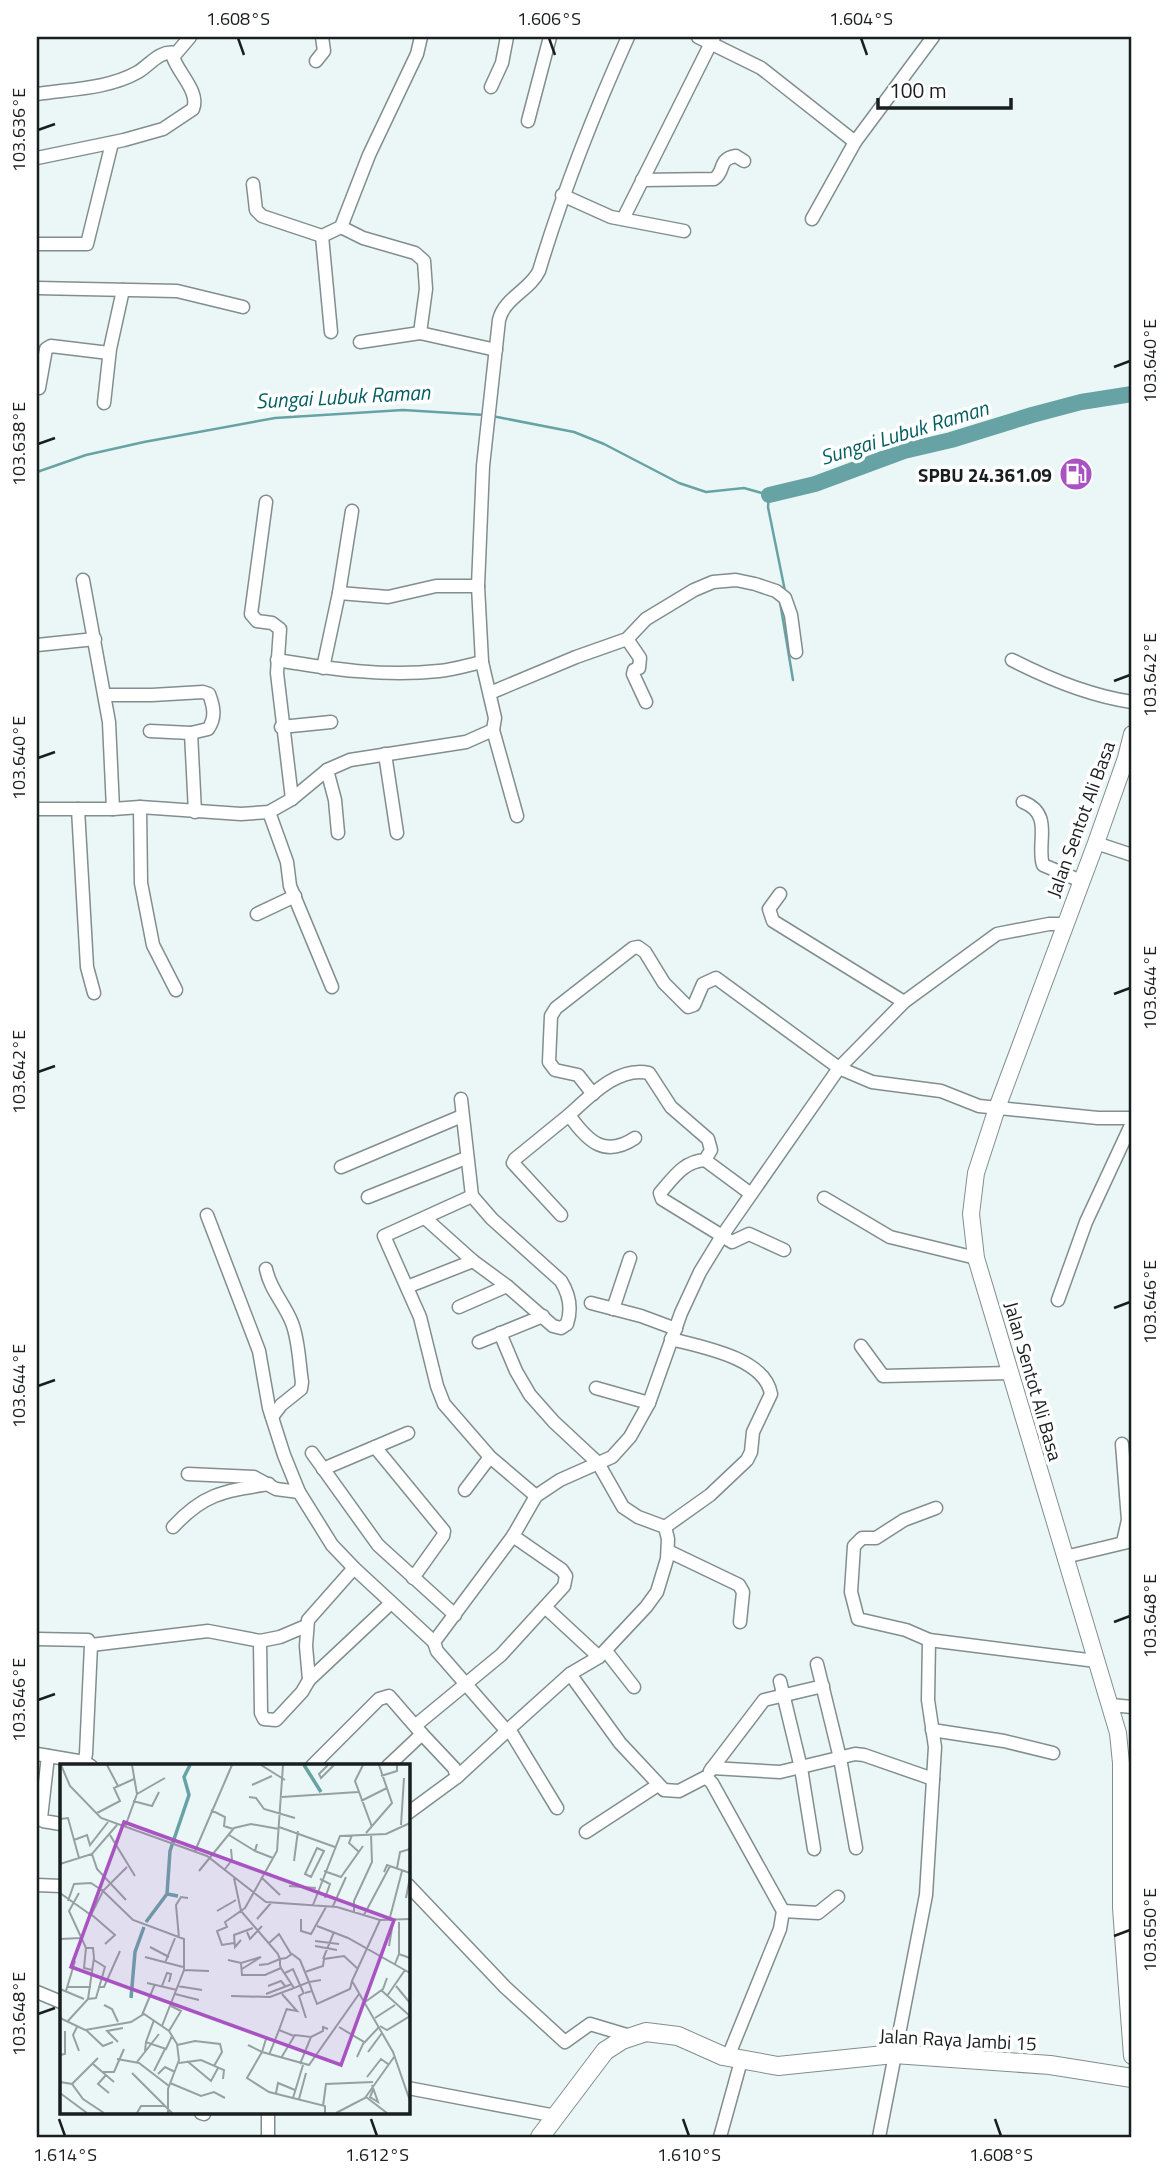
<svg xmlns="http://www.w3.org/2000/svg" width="1169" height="2174" font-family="'Titillium Web',sans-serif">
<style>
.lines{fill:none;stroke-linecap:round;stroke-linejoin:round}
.stream{stroke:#67a3a4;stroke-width:2.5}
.river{stroke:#67a3a4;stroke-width:16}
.minor-casing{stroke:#828e8e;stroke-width:15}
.major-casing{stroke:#828e8e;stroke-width:18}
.highway-casing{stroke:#828e8e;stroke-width:20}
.minor{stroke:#fff;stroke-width:12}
.major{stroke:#fff;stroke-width:16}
.highway{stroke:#fff;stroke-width:18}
.ticks{fill:none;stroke:#191e1e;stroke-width:2.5}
.labels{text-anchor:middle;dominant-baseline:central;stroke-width:7;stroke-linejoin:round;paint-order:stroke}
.poi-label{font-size:19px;font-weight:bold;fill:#191e1e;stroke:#fff;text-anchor:end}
.street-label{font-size:19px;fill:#191e1e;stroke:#fff}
.water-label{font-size:21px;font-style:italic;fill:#035e60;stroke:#fff}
.inset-river{fill:none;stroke:#67a3a4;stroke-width:3.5}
.inset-road{fill:none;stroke:#97a0a0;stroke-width:2}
.view{fill:#a853c1;fill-opacity:0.15;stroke:#a853c1;stroke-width:3.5}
.inset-edge{fill:none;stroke:#191e1e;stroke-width:3.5}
.neatline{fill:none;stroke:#191e1e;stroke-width:2.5}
.ticks-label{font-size:18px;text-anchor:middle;fill:#191e1e}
</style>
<rect width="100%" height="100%" fill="#ebf7f7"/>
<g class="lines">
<g class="stream">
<path d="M492 416 574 432 604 444 679 483 706 492 744 488 769 495 768 507 785 591"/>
<path d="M37 472 86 455 144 442 275 418 403 410 485 415"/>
<path d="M780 602 793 680"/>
</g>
<path class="river" d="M769 495 815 484 904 451 951 440 1032 415 1081 402 1132 394"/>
<defs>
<g id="minor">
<path d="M698 37 761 68 855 142"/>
<path d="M316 61 324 51 322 37"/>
<path d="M491 87 502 63 507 37"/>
<path d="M37 94C70 89 108 89 138 72 150 65 159 50 175 53"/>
<path d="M528 121 550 37"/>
<path d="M37 158 124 140 163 129 193 109C200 92 178 73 173 57L190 37"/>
<path d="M642 180 714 179C726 171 717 159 736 156L744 161"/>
<path d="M253 184 256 210 262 216 322 236 341 227 369 155 417 54 421 37"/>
<path d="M562 195 611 217 684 231"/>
<path d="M623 219 714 37"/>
<path d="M812 219 855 142 933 37"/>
<path d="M341 227 363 238 415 253 424 261 426 289 420 333"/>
<path d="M322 236 331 332"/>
<path d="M37 244H87L112 143"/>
<path d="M37 288 177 291 243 307"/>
<path d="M360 342 420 333 496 350"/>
<path d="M39 388 46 349 51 346 109 353"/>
<path d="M104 403 110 349 123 290"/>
<path d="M266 502 251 614 257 621 272 623 280 629 277 673 292 799"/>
<path d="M83 580 109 722 113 809"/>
<path d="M339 593 388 597 436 586H478"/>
<path d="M627 639 640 658 639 668 634 670 633 674 646 702"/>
<path d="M37 645 95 639"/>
<path d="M277 660C330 669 385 677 439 671 453 670 468 665 482 662"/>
<path d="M1012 660C1049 679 1091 696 1132 702"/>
<path d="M323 668 339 593 352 511"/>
<path d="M490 693 576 657 627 639 646 619 694 590 713 582 736 580 755 584 776 591 785 598 791 615 796 652"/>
<path d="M105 695H152L203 692 209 694C214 707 216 718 208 729L191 733 150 731"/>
<path d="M281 727 331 722"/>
<path d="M493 730 517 816"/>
<path d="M191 733 195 812"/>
<path d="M385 754 397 833"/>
<path d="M327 770 335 800 338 833"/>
<path d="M1023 802C1054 814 1036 843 1043 865L1081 881"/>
<path d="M140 807 141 883 153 945 176 990"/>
<path d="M37 809H113L140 807 241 814 269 812 292 799 327 770 350 760 466 742 493 730 495 718 482 662 478 586 483 466 499 320C504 298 530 290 539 271 564 188 593 115 628 37"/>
<path d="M78 809 87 967 94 993"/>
<path d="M269 812 287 862 290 886 332 987"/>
<path d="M1096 843 1132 855"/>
<path d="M780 894 769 909 773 921 904 1002"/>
<path d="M257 914 295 896"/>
<path d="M593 1094 578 1075 555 1070 549 1062 551 1016 556 1008 633 948 638 947 645 952 664 983 688 1007 694 1005 703 984 716 978 839 1068 872 1082 941 1091 979 1106 1098 1118H1132"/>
<path d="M635 1138C605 1158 588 1142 569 1115 590 1096 618 1066 649 1073L671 1107 708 1139 711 1150 705 1160 751 1194"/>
<path d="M705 1160C684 1161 673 1178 660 1193L662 1199 732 1242 749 1234 784 1250"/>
<path d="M341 1167 462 1116"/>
<path d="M472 1196 384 1236 420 1317 437 1386 444 1404 490 1457 536 1496"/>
<path d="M368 1197 466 1158"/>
<path d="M824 1198 890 1237 976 1258"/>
<path d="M207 1215 259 1351 269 1408 284 1455 299 1492 332 1545 354 1568 434 1642"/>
<path d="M561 1215 513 1163 515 1159 569 1115"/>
<path d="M425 1218 473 1261 507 1286 553 1326 561 1328 567 1324C572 1309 569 1294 561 1281L492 1219 472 1196 461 1099"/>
<path d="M266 1269C270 1290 285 1304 292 1323 299 1341 299 1363 302 1382L301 1389 281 1405 272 1417"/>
<path d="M407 1287 473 1261"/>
<path d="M1058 1300 1086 1222 1132 1123"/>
<path d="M591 1303 641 1316 676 1329"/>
<path d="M459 1307 507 1286"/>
<path d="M613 1309 630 1258"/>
<path d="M500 1333 516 1371 530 1395 554 1422 598 1463 623 1507 638 1517 665 1527 668 1539 667 1559 657 1592 646 1607 599 1657 570 1674 509 1729H505L437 1651 434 1642 513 1536 536 1496 560 1480 612 1457 630 1437 649 1403 681 1313 700 1272 722 1236 839 1068 904 1002 997 934 1049 924H1065"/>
<path d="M479 1342 543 1316"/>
<path d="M861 1346 883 1376 1010 1373"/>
<path d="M596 1388 649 1403"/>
<path d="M1122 1444 1128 1520 1123 1542"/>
<path d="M375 1447 444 1531 443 1536 413 1578"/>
<path d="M312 1453 378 1545 455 1615"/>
<path d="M323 1469 408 1433"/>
<path d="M188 1474 254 1477 276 1489 299 1492"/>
<path d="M465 1490 490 1457"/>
<path d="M936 1508 904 1520 876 1538H862L854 1546 851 1592 858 1619 906 1630 929 1640 1096 1661"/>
<path d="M173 1527C204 1493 225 1491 269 1484"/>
<path d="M665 1527 710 1495 747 1460 751 1452 753 1432 771 1394C765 1358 702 1347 671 1339"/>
<path d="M668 1551 739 1585 743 1592 740 1622"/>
<path d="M1065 1557 1132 1541"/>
<path d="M545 1607 599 1657"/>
<path d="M37 1639 88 1640 91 1645 86 1754 84 1762"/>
<path d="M260 1641 261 1713 264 1719 276 1720 302 1692 309 1680 306 1646 308 1620 354 1568"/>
<path d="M91 1645 208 1631 260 1641 280 1637 306 1626"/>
<path d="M606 1651 634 1687"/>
<path d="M817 1664 840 1758 856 1848"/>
<path d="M570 1674 620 1743 664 1790 679 1791 706 1777 712 1783 783 1911 780 1929 728 2057"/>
<path d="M309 1680 391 1603"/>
<path d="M780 1681 801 1768 814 1849"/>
<path d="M1111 1705 1132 1707"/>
<path d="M416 1725 501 1655 564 1586 566 1576 562 1570 513 1536"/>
<path d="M932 1730 1004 1741 1053 1753"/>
<path d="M37 1754 84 1762 91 1766"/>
<path d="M48 1756 41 1818 43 1821 61 1824"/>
<path d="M312 1766 379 1699 389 1696 422 1734 454 1768 457 1777 408 1813"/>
<path d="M388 1766 422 1734"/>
<path d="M712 1768 780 1772 855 1754 864 1755 933 1779"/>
<path d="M710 1771 764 1700 823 1686"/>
<path d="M457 1777 509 1729 557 1808"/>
<path d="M586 1832 658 1785"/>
<path d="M37 1885 61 1886"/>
<path d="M408 1885 505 1987 565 2042 590 2024 630 2036"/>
<path d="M783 1911 818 1913 838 1897"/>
<path d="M37 1992 61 2002"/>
<path d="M408 2088 556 2116"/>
<path d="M201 2113 204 2114"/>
<path d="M268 2137V2113"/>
<path d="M720 2137 741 2061"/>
<path d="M879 2137 926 1895 935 1747 928 1700 929 1640"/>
</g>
<path id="major" d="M1132 734 1126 758 1096 843 997 1108 976 1173 971 1214 976 1258 1118 1733 1121 1763V1908L1132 2056"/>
<path id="highway" d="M540 2137 605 2051 622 2040 646 2032 678 2036 723 2056 778 2066 894 2054 1050 2065 1132 2078"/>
</defs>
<use href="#minor" class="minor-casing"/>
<use href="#major" class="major-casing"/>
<use href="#highway" class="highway-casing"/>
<use href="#minor" class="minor"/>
<use href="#major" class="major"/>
<use href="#highway" class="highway"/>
</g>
<path class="ticks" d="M238 38 244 55M549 38 555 55M861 38 867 55M38 130 55 124M1114 367 1130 361M38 444 55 438M1114 681 1130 675M38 758 55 752M1114 994 1130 988M38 1072 55 1066M1114 1308 1130 1302M38 1386 55 1380M1114 1622 1130 1616M38 1700 55 1694M1114 1936 1130 1930M38 2014 55 2008M59 2119 65 2136M371 2119 377 2136M683 2119 689 2136M995 2119 1001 2136"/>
<defs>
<symbol id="fuel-disc" viewBox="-11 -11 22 22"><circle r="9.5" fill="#a853c1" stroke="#fff"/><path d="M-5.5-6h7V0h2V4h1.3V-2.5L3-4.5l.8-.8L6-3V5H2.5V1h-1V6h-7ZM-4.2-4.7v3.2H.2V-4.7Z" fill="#fff"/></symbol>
</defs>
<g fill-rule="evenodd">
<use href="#fuel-disc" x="1057" y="455" width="38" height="38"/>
</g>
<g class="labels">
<g class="poi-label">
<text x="1052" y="474">SPBU 24.361.09</text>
</g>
<g class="street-label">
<text transform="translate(1080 819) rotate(-70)">Jalan Sentot Ali Basa</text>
<text transform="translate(1034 1381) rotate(74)">Jalan Sentot Ali Basa</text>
<text transform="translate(958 2039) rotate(3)">Jalan Raya Jambi 15</text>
</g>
<g class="water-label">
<text transform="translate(343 396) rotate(-3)">Sungai Lubuk Raman</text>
<text transform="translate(904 432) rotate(-17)">Sungai Lubuk Raman</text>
</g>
</g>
<g transform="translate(60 1764)">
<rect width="350" height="350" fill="#ebf7f7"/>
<path class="inset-river" d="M244 1 261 28M107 130 110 87 129 31 124 13 130 1M86 158 107 130 118 132M71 234 75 188 84 163"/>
<path class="inset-road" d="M1 1 10 22 41 54 147 92 206 138 277 143 320 156M47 1 58 22M201 1 225 16M268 1 259 10 261 14 274 1M303 1 295 17 312 63M321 12 337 7V1M192 21 212 12M77 30 105 14M189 33 196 34 204 45 235 54M222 33 298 28M73 37 92 42 99 28M301 37 327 24M151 46 165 53 164 62 173 65M37 49 60 37 54 24 74 15M0 55 8 54 19 94M341 61 344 14M65 63 77 30 72 1M219 63 275 83M306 69 332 39 319 1M50 71 75 112M169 71 195 87M292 71 289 79 299 88M14 76 27 71 30 81 48 58M197 80 195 87 213 94M257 84 264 87 251 113 245 110ZM135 87 172 1M32 90 37 105 66 136M234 97 238 67M0 100 32 90 57 61M337 104 340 88 350 85M165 105 172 96 171 85M139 107 174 64 191 60 219 65M264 107 281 113 303 82M324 108 327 101 350 109M201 113 220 131M174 114 181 147 218 190 219 193 220 195V201L221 204 234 224 249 218 240 196 232 190 226 194 220 195 208 200 199 201M260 115 270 120 265 134M229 122 256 124M0 129 31 151 43 127 73 156 124 175V206L102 262M346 134 350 113M8 137 14 120 31 119 43 127 67 103M253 141 280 72 326 70 350 59M273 142 286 113M157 147 176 136M294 149V137L312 98 311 70M32 151 55 171 45 180M304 151 330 102M197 155 211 139M241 155V167L251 170 266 143M350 155 320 156 292 217 333 288 350 337M329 157 342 107M257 162 288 174 350 209M187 168 190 175 202 162M119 174 116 141 121 133 128 134M0 175 21 174M181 176 175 183 174 171 193 164M255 177 279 180M174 179 162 181 157 167 167 163 165 158 185 144 217 87 223 1M208 180 219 170 231 190M255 182 277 186M329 182 333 158M90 183 109 193M26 184 24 204 32 206M339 190V158M85 193 123 203M263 195 274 168M168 196 181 199 201 193M105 199 115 174M181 199 182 211H205L221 204M335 200 339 190 350 194M182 205 201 193M124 206 149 207M245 208 263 202 264 195 284 192 298 205M225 209 233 205 244 230M87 219 117 226M102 222 107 209 111 210 109 218M117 222 142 226M208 222 221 217 226 223M336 222 350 239M7 223H31M38 223H44L60 187M0 225 24 235M6 227 15 197M252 227 249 218 261 216M244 229 239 232 246 254M245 229 252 227 257 240 290 225 292 217M115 230 139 236M206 230 232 220M222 230 237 247 226 245M171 232 210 233 234 224M327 232 345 206M28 235 36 234 45 203 34 196M305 238 323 225 327 214M44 241 52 245 58 258M82 251 95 220M0 254 25 266 71 258 84 250 109 267 117 280 119 296 108 325V349M315 254 335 241M7 258 28 235 34 194 33 184H26L9 147 19 129M320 262 327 266 350 252 321 226M17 263 13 271 19 287M279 263 304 278 297 293M26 266 43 282 53 278M219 266 227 244M109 267 121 247 111 242M58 278 47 267 63 264M86 278 94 256M304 279 319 263M117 281 135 277 160 280 162 288 154 302M188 281 202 288 206 275M85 287 86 278 106 285 112 272M308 288 322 269M0 291 5 290V267M209 291 219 266 234 272M221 294 235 271 251 273 263 267V263L268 265M57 295 79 299 109 322M127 297 151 317 158 304M77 298 99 270M119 299 141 296 164 306 163 315M33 300 54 318M240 300 251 273M94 307 105 285M43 308H54L64 285M72 309 112 349M98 310 105 303 115 308M46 311 38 320 49 329M307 313 321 295 328 300M0 318 12 320 23 335 44 349M110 319 141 332 154 328 165 334M12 320 38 294M312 321 318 338 310 333 313 326M0 329 27 349M216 329 218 319 235 326M306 333 327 349M233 334 243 301M239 335 246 309M263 342 266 320 313 318M77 349 81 342H105M265 349V342L209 328 187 314 202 288 249 301 299 230M276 349 305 334 334 293"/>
<path class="view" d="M64 58 334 156 281 301 11 203Z"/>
<rect width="350" height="350" class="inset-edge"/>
</g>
<rect width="1169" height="2174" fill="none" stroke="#ffffff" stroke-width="77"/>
<path d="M878 98v10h133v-10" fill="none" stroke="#191e1e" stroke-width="3.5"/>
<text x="889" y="98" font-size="21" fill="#191e1e" stroke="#ffffff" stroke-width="5" paint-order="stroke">100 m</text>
<rect x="38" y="38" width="1092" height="2098" class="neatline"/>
<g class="ticks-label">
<text x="238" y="25">1.608°S</text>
<text x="549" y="25">1.606°S</text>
<text x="861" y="25">1.604°S</text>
<text transform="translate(19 130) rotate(-90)" y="6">103.636°E</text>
<text transform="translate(1150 361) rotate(-90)" y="6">103.640°E</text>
<text transform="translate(19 444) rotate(-90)" y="6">103.638°E</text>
<text transform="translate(1150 675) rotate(-90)" y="6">103.642°E</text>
<text transform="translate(19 758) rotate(-90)" y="6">103.640°E</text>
<text transform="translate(1150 988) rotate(-90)" y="6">103.644°E</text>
<text transform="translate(19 1072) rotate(-90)" y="6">103.642°E</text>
<text transform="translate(1150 1302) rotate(-90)" y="6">103.646°E</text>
<text transform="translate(19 1386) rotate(-90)" y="6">103.644°E</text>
<text transform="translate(1150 1616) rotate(-90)" y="6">103.648°E</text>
<text transform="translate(19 1700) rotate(-90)" y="6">103.646°E</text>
<text transform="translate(1150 1930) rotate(-90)" y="6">103.650°E</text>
<text transform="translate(19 2014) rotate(-90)" y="6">103.648°E</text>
<text x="65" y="2161">1.614°S</text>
<text x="377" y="2161">1.612°S</text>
<text x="689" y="2161">1.610°S</text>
<text x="1001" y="2161">1.608°S</text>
</g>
</svg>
